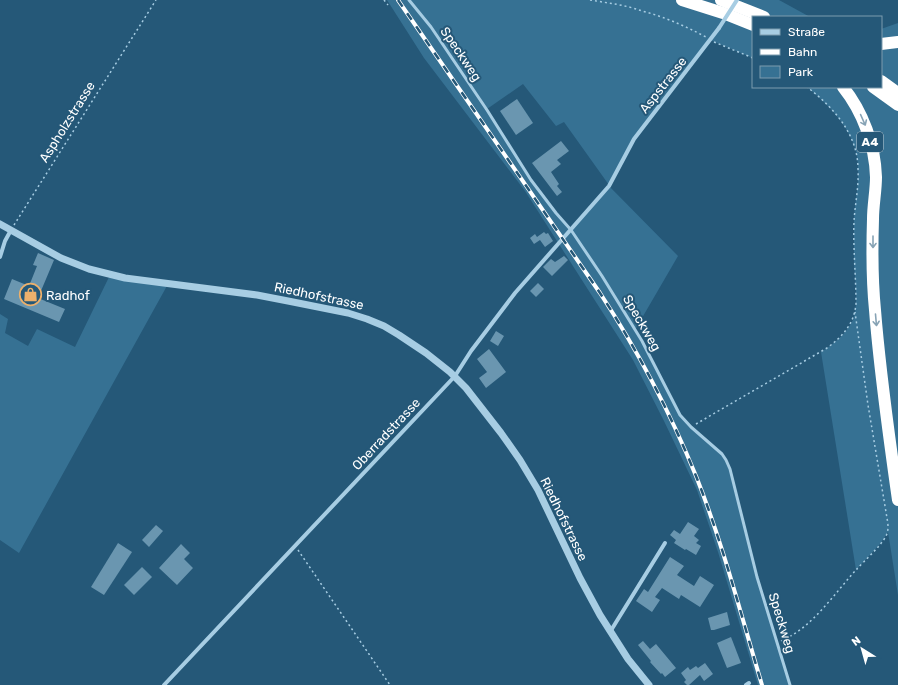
<svg xmlns="http://www.w3.org/2000/svg" width="898" height="685" font-family="Rubik,sans-serif">
<style>
.green{fill:#367193;fill-rule:evenodd}
.building{fill:#6a96b0}
.lines{fill:none;stroke-linecap:round;stroke-linejoin:round}
.path{stroke:#a7cde3;stroke-width:1.5;stroke-dasharray:2 3;stroke-linecap:butt}
.service{stroke:#a7cde3;stroke-width:3}
.minor{stroke:#a7cde3;stroke-width:4}
.tertiary{stroke:#a7cde3;stroke-width:7}
.motorway{stroke:#fff;stroke-width:12}
.rail-casing{stroke:#fff;stroke-width:4}
.rail{stroke:#255878;stroke-width:2.5;stroke-dasharray:8;stroke-linecap:butt}
.minor-bridge{stroke:#a7cde3;stroke-width:4}
.oneway{stroke:#87a3b5}
.labels{text-anchor:middle;dominant-baseline:central;stroke-width:4;stroke-linejoin:round;paint-order:stroke}
.shield{fill:#255878;stroke:#becdd6;stroke-width:1}
.shield-label{font-size:12px;font-weight:bold;fill:#fff}
.street-label{font-size:13px;fill:#fff;stroke:#255878}
.poi-label{font-size:13px;fill:#fff;stroke:#255878;text-anchor:start}
</style>
<rect width="100%" height="100%" fill="#255878"/>
<g class="green">
<path d="M387 0H779L810 17H753V58L710 40 638 133 609 186 678 256 635 330 680 415 722 454 730 469 757 577 790 685H758L718 552 697 490 664 421 633 360 525 191 424 58ZM523 84 556 126 564 122 609 185 571 230 531 180 487 109Z"/>
<path d="M898 23V595L888 532 880 544 856 570 821 352C834 344 846 334 853 320 859 304 855 279 854 263 854 249 854 236 854 223 854 205 859 187 858 169 858 161 857 152 854 145 845 121 826 103 807 87H881V29Z"/>
<path d="M110 275 168 284 19 553 0 540V314L8 319 5 333 28 346 37 329 75 347Z"/>
</g>
<g class="building">
<path d="M517 99 533 123 516 135 500 111Z"/>
<path d="M561 141 569 151 557 160 561 164 551 172 559 184 557 186 562 192 557 196 532 163Z"/>
<path d="M544 232 546 234 548 233 553 241 545 247 540 240 534 244 530 238 535 234 537 237Z"/>
<path d="M38 253 54 260 38 298 65 309 59 322 4 299 12 279 29 286 37 266 33 265Z"/>
<path d="M564 256 568 260 552 276 543 267 551 259 555 262Z"/>
<path d="M538 283 544 289 536 297 530 291Z"/>
<path d="M496 331 504 336 498 346 490 341Z"/>
<path d="M489 349 506 372 486 388 479 378 487 372 477 359Z"/>
<path d="M688 522 699 529 694 536 699 540 696 543 701 546 696 555 686 549 685 550 674 543 676 540 670 535 674 530 680 534Z"/>
<path d="M156 525 163 531 149 547 142 540Z"/>
<path d="M118 543 132 552 104 595 91 587Z"/>
<path d="M181 544 190 553 184 559 193 568 177 585 159 568Z"/>
<path d="M670 557 684 566 677 575 694 586 700 576 714 585 700 607 681 595 679 599 662 588 655 597 660 600 652 612 636 601 644 589 648 592Z"/>
<path d="M142 567 152 577 134 595 124 585Z"/>
<path d="M727 612 730 625 714 630H711L708 618Z"/>
<path d="M731 637 741 663 727 668 717 643Z"/>
<path d="M643 641 650 649 656 644 676 668 665 677 662 673 661 674 650 662 651 661 638 645Z"/>
<path d="M705 663 713 674 704 681 700 675 689 685H687L684 682 686 680 681 673 688 667 690 670 696 666 698 668Z"/>
</g>
<g class="lines">
<g class="path">
<path d="M384 0 388 5"/>
<path d="M590 0C608 3 626 5 642 11 665 17 685 26 706 37"/>
<path d="M714 42 753 58"/>
<path d="M14 225 156 0"/>
<path d="M696 424 827 348C843 336 854 324 856 304 856 276 853 249 854 221 855 204 859 187 858 169 858 134 833 107 807 87"/>
<path d="M298 550 390 685"/>
<path d="M781 641C813 627 833 595 856 570 864 561 881 546 886 536 889 530 888 524 887 518L868 405 855 312"/>
</g>
<path class="service" d="M409 0 431 27 487 110 531 180 556 213 571 230 602 276 642 341 680 415 691 427 722 454 726 460 730 469 757 577 790 685"/>
<g class="minor">
<path d="M0 257 5 241 11 230"/>
<path d="M610 632 665 543"/>
<path d="M164 685 455 376 471 351 515 293 609 186 634 139 719 28"/>
<path d="M746 685 749 683"/>
</g>
<path class="tertiary" d="M0 224 61 258 89 269 125 278 257 295 288 301 348 313 367 319 384 326 399 335 426 353 450 372 466 388 501 433 520 460 538 490 580 578 600 615 628 659 649 685"/>
<g class="motorway">
<path d="M682 0 723 13 753 25"/>
<path d="M721 0 764 17"/>
<path d="M881 44 898 42"/>
<path d="M881 81 898 93"/>
<path d="M843 87C863 112 875 145 876 177 876 191 873 205 873 219 872 250 872 280 875 310 880 374 889 437 898 500"/>
<path d="M873 87 898 105"/>
</g>
<defs>
<path id="rail" d="M398 0 600 293C638 351 670 412 696 476 723 544 741 615 762 685"/>
</defs>
<use href="#rail" class="rail-casing"/>
<use href="#rail" class="rail"/>
<path class="minor-bridge" d="M719 28 737 0"/>
</g>
<defs><path id="oneway-shaft" d="M-6 0H5M1.5-3L5.5 0L1.5 3" fill="none" stroke-width="1.6" stroke-linecap="round" stroke-linejoin="round"/></defs>
<g class="oneway">
<use href="#oneway-shaft" transform="translate(863 120) rotate(66)"/>
<use href="#oneway-shaft" transform="translate(873 242) rotate(90)"/>
<use href="#oneway-shaft" transform="translate(876 320) rotate(85)"/>
</g>
<defs>
<symbol id="shop-ring" viewBox="-11 -11 22 22"><circle r="9.5" fill="#255878" stroke="#ecb06c" stroke-width="1.5"/><path d="M-5-2.5h2.3a2.7 3.5 0 0 1 5.4 0H5L5.5 6h-11ZM-1.5-2.5h3a1.5 2.3 0 0 0-3 0Z" fill="#ecb06c"/></symbol>
</defs>
<g fill-rule="evenodd">
<use href="#shop-ring" x="18" y="282" width="25" height="25"/>
</g>
<g class="labels">
<rect class="shield" x="857" y="132" width="26" height="20" rx="3"/>
<g class="shield-label">
<text x="870" y="142">A4</text>
</g>
<g class="street-label">
<text transform="translate(461 54) rotate(56)">Speckweg</text>
<text transform="translate(663 85) rotate(-52)">Aspstrasse</text>
<text transform="translate(67 122) rotate(-58)">Aspholzstrasse</text>
<text transform="translate(319 296) rotate(12)">Riedhofstrasse</text>
<text transform="translate(642 323) rotate(60)">Speckweg</text>
<text transform="translate(386 434) rotate(-47)">Oberradstrasse</text>
<text transform="translate(564 519) rotate(64)">Riedhofstrasse</text>
<text transform="translate(782 623) rotate(73)">Speckweg</text>
</g>
<g class="poi-label">
<text x="46" y="295">Radhof</text>
</g>
</g>
<rect x="752" y="16" width="130" height="72" fill="#255878" stroke="#7c9bae"/>
<rect x="760" y="29" width="20" height="6" fill="#a7cde3" stroke="#7c9bae"/>
<text x="788" y="36" font-size="12" fill="#ffffff">Straße</text>
<rect x="760" y="49" width="20" height="6" fill="#ffffff" stroke="#7c9bae"/>
<text x="788" y="56" font-size="12" fill="#ffffff">Bahn</text>
<rect x="760" y="66" width="20" height="12" fill="#367193" stroke="#7c9bae"/>
<text x="788" y="76" font-size="12" fill="#ffffff">Park</text>
<g transform="translate(862 649) rotate(323)" stroke="#255878" stroke-width="3" paint-order="stroke">
<path d="M0-3L7 15L0 10L-7 15Z" fill="#ffffff"/>
<text y="-6" font-size="11" font-weight="bold" text-anchor="middle" fill="#ffffff">N</text>
</g>
</svg>
